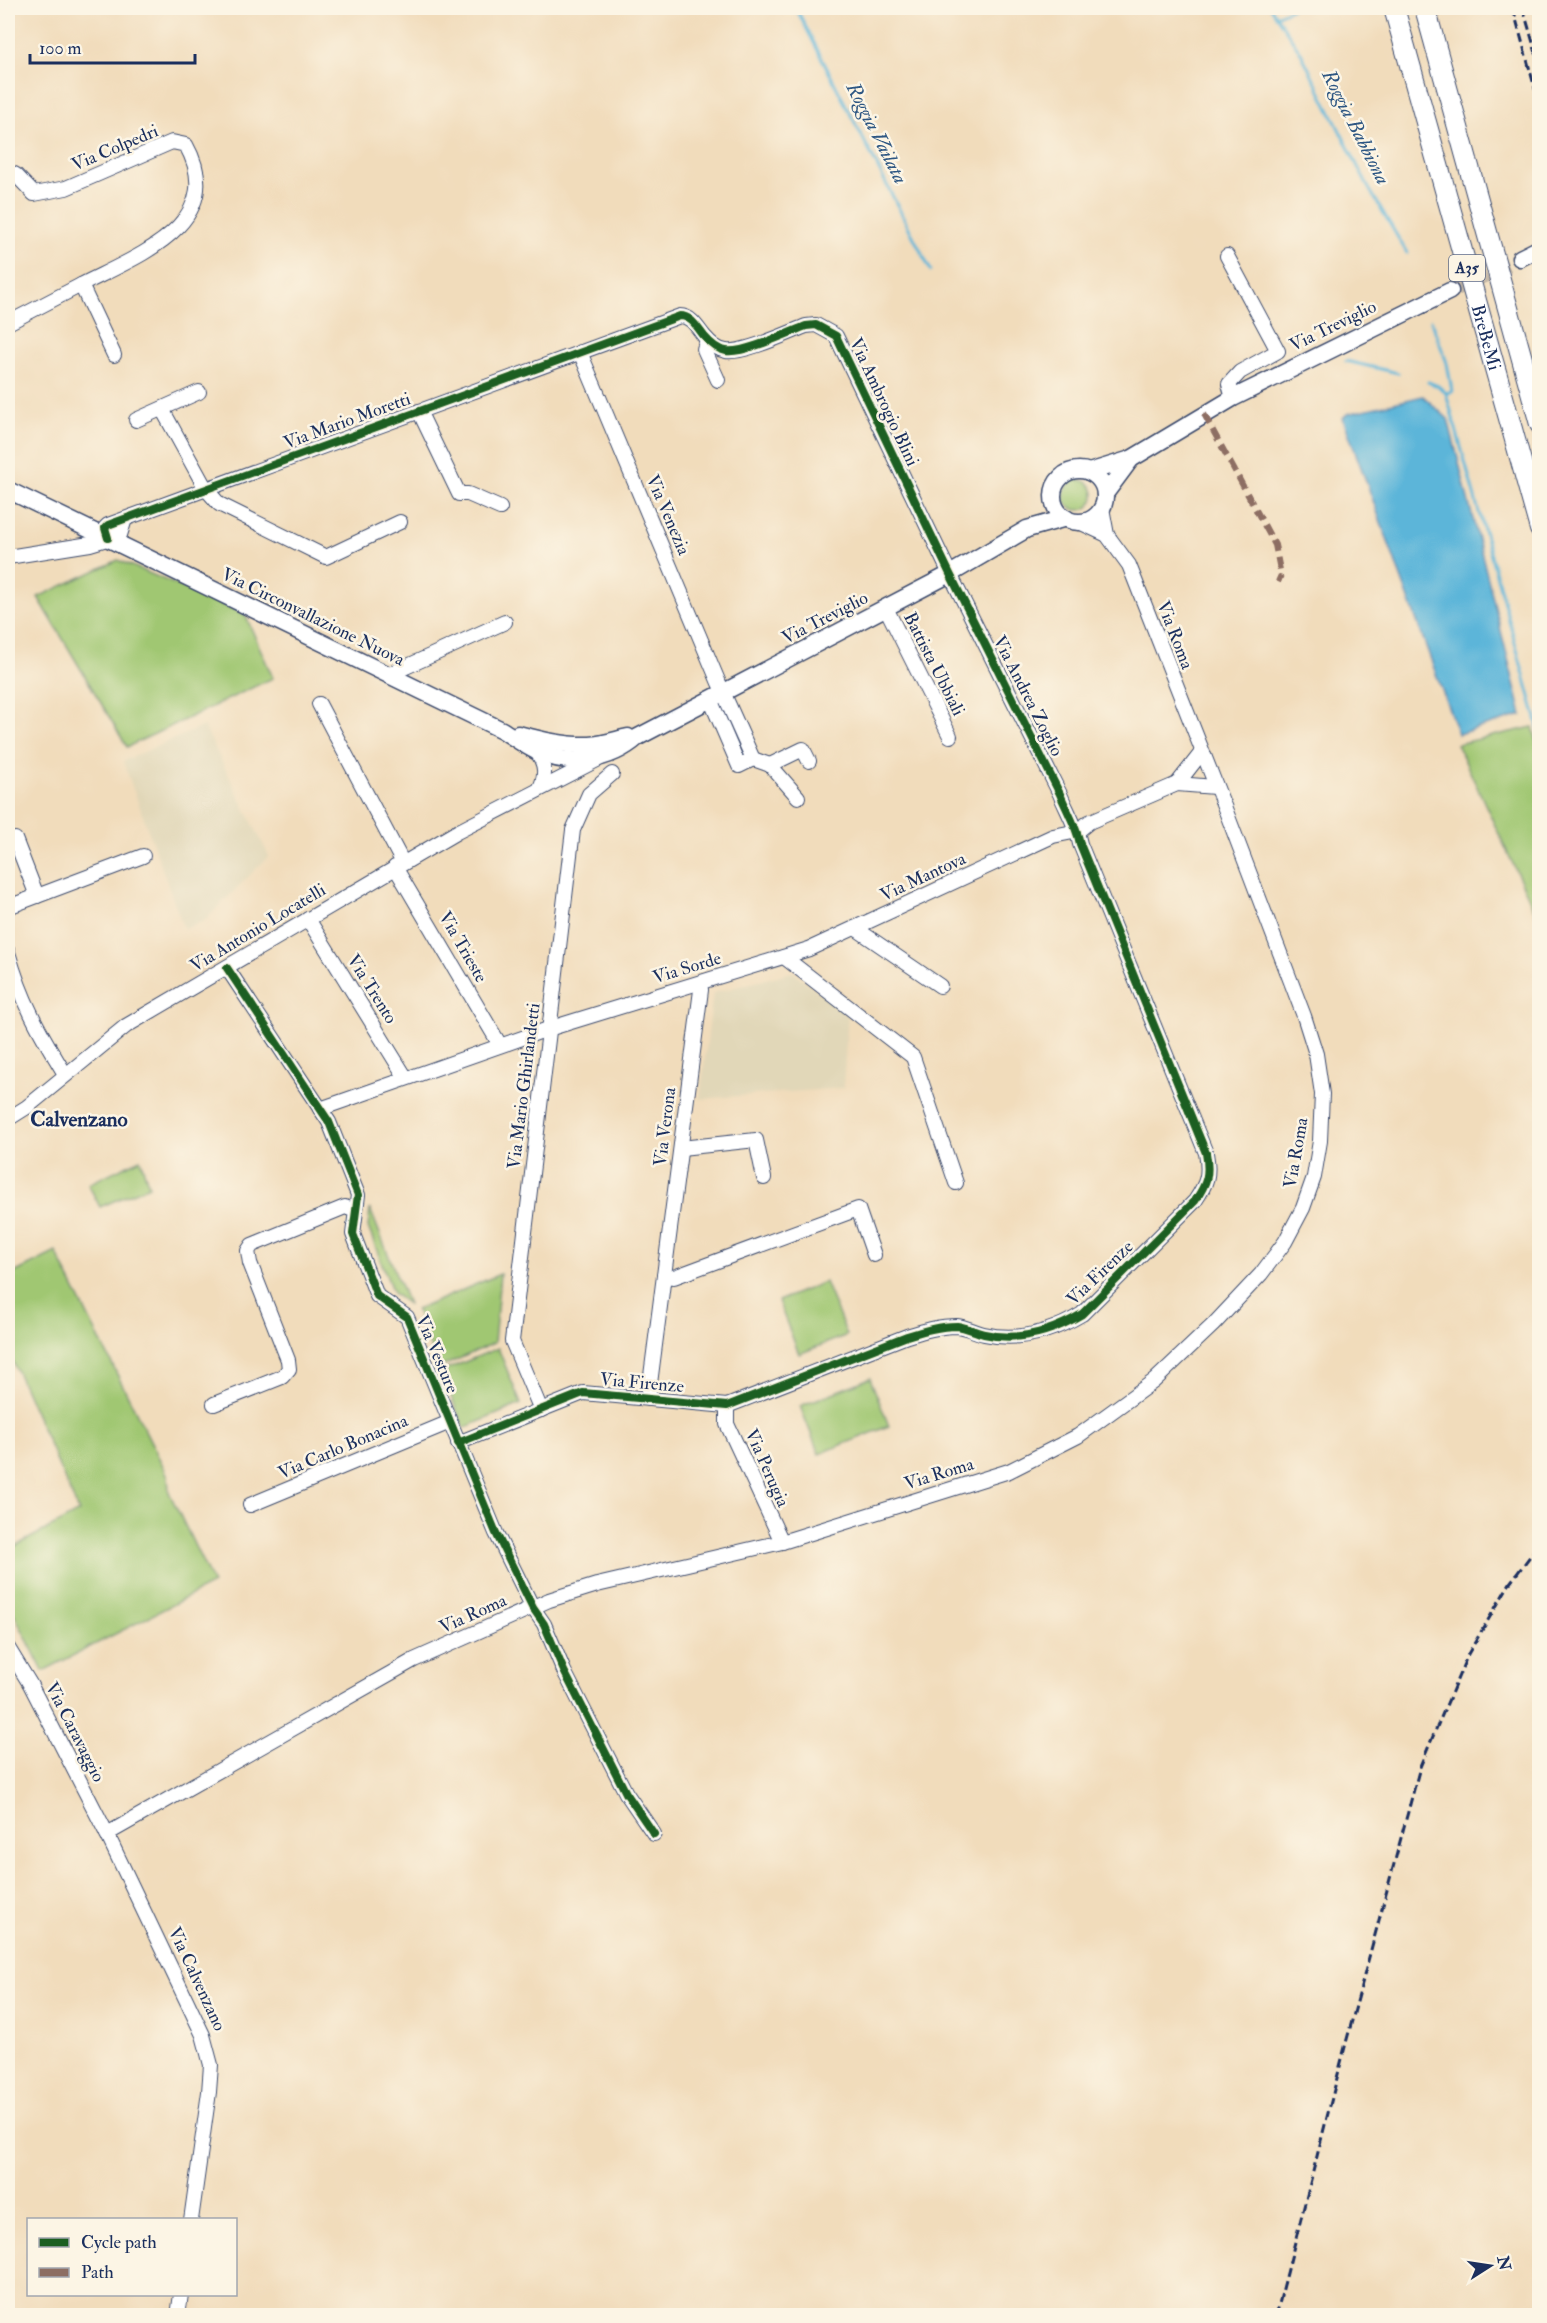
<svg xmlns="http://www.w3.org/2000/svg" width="1547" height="2323" font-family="'IM FELL Double Pica',serif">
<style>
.built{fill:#e1d7b8}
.green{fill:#a0c772;stroke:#5e7b68;stroke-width:1.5}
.water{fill:#5bb5d9;stroke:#3b729c;stroke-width:1.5}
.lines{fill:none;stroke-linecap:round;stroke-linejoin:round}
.stream{stroke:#5bb5d9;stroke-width:3}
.major-tunnel{stroke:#c6b9a8;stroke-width:16;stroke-dasharray:16 8;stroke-linecap:butt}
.minor-casing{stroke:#3b496c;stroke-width:16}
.major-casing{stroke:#3b496c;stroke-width:19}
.highway-casing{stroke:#3b496c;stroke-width:22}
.minor{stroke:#fff;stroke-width:14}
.major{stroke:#fff;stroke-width:16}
.highway{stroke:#fff;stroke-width:20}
.rail{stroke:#1b2f5e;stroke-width:3;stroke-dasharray:9 4.5;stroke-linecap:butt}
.quiet{stroke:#8d6e63;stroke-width:6;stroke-dasharray:12 6;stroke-linecap:butt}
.cycleway-casing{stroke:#fcf5e5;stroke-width:11}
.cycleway{stroke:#1b5e20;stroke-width:8}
.labels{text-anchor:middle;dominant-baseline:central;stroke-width:5;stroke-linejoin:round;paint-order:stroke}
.shield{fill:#fcf5e5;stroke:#5e6a86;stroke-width:1.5}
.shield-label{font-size:16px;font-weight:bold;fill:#1b2f5e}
.street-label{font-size:18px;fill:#1b2f5e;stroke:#fcf5e5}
.water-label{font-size:20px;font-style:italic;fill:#2e5783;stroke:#fcf5e5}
.quarter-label{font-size:21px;font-weight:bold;fill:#1b2f5e;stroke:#fcf5e5}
</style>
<rect width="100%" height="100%" fill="#fcf5e5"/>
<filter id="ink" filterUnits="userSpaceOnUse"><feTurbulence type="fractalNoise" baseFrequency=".0167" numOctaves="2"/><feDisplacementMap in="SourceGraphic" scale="12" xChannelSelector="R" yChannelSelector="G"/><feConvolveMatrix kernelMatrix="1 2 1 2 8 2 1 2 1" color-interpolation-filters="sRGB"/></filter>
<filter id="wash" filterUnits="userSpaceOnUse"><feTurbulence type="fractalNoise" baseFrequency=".008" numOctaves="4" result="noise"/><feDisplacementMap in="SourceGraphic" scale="24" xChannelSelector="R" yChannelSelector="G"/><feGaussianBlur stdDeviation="1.35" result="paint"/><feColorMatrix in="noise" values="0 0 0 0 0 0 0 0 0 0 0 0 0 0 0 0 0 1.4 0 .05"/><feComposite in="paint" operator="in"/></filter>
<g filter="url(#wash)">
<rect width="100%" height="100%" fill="#f1dcbb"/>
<g class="built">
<path d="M204 726 269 856 204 921 184 929 123 761Z"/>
<path d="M793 972 848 1014 843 1088 700 1099 713 993Z"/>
</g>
<g class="green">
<circle cx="1079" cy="495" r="15"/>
<path d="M118 560 245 614 273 678 127 747 38 597Z"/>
<path d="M1533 727 1540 754 1539 920 1457 744Z"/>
<path d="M140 1159 149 1186 100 1207 88 1184Z"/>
<path d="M370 1209 408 1304 393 1293 368 1227Z"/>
<path d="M56 1252 168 1476 169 1492 213 1584 43 1671 8 1602V1550L79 1512 8 1351V1276Z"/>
<path d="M500 1274 494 1343 439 1368 416 1310Z"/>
<path d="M825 1282 847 1335 799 1354 778 1301Z"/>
<path d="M498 1348 521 1404 464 1428 441 1372Z"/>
<path d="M870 1378 889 1426 819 1454 800 1406Z"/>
</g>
<path class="water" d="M1423 396 1448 419 1522 715 1458 734 1343 418 1347 414Z"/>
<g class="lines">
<g class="stream">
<path d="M796 8 931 271"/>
<path d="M1271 8 1301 53 1367 185 1407 253"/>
<path d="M1276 16 1293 8"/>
<path d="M1431 320 1447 363 1452 391 1447 393"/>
<path d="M1346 361 1398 373"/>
<path d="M1428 382 1438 386 1446 393 1540 733"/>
</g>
</g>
</g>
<g filter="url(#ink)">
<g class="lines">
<path class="major-tunnel" d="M1450 291 1520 258"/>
<defs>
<g id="minor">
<path d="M8 171 16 175 34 194 66 188 172 142 186 145C230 224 135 257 81 285"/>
<path d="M1227 256 1278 351 1240 372 1229 384 1233 398"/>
<path d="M8 323 81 285 114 355"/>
<path d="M707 340 704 349 718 380"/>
<path d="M580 352 719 683 753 759 739 766 710 699"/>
<path d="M162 409 206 489 219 504 326 557 400 522"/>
<path d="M419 411 459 494H468L500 508"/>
<path d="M136 420 199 392"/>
<path d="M1102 508 1107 535"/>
<path d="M108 538 105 528 108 525 680 316C691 316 697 327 704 336 710 343 717 350 726 351 743 354 788 333 806 326L816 325 836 336 950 574 1060 794C1067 811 1077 827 1080 844L1206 1153C1210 1175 1207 1183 1195 1201L1082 1314C1052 1332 1019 1342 984 1334 975 1332 966 1327 957 1326 939 1326 923 1331 907 1336L727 1406 583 1393 458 1443"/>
<path d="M8 557 90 544 120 535 125 519"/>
<path d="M886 608 950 736"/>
<path d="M388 675 505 622"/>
<path d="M319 704 403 863"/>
<path d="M536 751C546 764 546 775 540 788"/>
<path d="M753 759 770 765 803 749 809 761"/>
<path d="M770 765 798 797"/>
<path d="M1177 784 1202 752"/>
<path d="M15 839 37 896"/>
<path d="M395 867 500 1045"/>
<path d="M8 907 143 856"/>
<path d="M308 919 406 1078"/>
<path d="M855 928 940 986"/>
<path d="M8 952C21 1000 40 1033 65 1074"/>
<path d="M784 957 913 1057 956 1183"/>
<path d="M227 968 329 1122 358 1195 353 1234 377 1296 407 1317 496 1533 533 1608 544 1624 564 1671 626 1793 654 1834"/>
<path d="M320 1109 548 1029 809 949 1053 836 1078 831 1089 822 1177 784 1215 787"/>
<path d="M8 1119 27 1107 126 1026 457 832 599 759"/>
<path d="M681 1148 756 1140 764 1178"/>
<path d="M664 1276 674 1277 858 1209 874 1255"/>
<path d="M648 1399 701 990 700 983"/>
<path d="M214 1404 282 1377 289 1369 288 1360 250 1263 248 1251 252 1245 345 1207 356 1211"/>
<path d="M727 1406V1424L782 1542"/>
<path d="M541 1410 512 1341 573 830 589 794 612 774"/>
<path d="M250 1505 450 1422"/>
<path d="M8 1648 30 1684 107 1834 203 2035 211 2065 209 2092 191 2220"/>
<path d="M107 1834 414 1660 549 1600 597 1585 782 1542 1009 1471 1078 1436 1154 1381 1213 1325 1261 1274 1285 1242 1303 1208 1314 1177 1320 1141 1322 1094 1316 1054 1304 1016 1224 806 1129 565 1107 535 1079 522"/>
<path d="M178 2316 181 2294"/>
</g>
<g id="major">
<path d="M1520 258 1540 248"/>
<circle cx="1079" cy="496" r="26"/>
<path d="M1089 472 1131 459 1233 398 1450 291"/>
<path d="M8 490 502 730C513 737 525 746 538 752 571 767 611 761 638 737L950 574 1027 529 1066 518"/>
<path d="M1105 494 1131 459"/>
<path d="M518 734C541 740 565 746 590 745 603 744 615 740 628 737"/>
</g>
<g id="highway">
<path id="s1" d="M1394 8 1540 529"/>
<path d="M1425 8 1540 424"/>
</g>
</defs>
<use href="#minor" class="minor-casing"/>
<use href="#major" class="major-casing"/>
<use href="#highway" class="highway-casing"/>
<use href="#minor" class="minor"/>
<use href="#major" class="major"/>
<use href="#highway" class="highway"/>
<g class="rail">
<path d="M1513 8 1540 107"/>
<path d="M1523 8 1540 67"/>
<path d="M1276 2316 1346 2043 1420 1767 1468 1654 1510 1583 1540 1543"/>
</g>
<path class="quiet" d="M1204 414 1275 545 1281 575 1278 582"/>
<defs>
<g id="cycleway">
<path d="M108 538 105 528 108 525 680 316C691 316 697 327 704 336 710 343 717 350 726 351 743 354 788 333 806 326L816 325 836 336 950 574 1060 794C1067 811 1077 827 1080 844L1206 1153C1210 1175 1207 1183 1195 1201L1082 1314C1052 1332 1019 1342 984 1334 975 1332 966 1327 957 1326 939 1326 923 1331 907 1336L727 1406 583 1393 458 1443"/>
<path d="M227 968 329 1122 358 1195 353 1234 377 1296 407 1317 496 1533 533 1608 544 1624 564 1671 626 1793 654 1834"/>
</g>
</defs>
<use href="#cycleway" class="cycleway-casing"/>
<use href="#cycleway" class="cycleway"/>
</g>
</g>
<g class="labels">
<rect class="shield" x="1449" y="255" width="36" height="26" rx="4.5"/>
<g class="shield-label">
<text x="1467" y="268">A35</text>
</g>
<g class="street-label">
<text transform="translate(115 148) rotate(-23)">Via Colpedri</text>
<text transform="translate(1333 326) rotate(-26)">Via Treviglio</text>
<text stroke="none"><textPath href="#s1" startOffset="342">BreBeMi</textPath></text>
<text transform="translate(884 402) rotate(65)">Via Ambrogio Blini</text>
<text transform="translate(347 421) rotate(-20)">Via Mario Moretti</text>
<text transform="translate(668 515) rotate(67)">Via Venezia</text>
<text transform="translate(313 617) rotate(26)">Via Circonvallazione Nuova</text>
<text transform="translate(825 618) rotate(-27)">Via Treviglio</text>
<text transform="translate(1175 635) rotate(69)">Via Roma</text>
<text transform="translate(934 664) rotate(63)">Battista Ubbiali</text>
<text transform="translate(1028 696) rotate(63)">Via Andrea Zoglio</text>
<text transform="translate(923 877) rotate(-25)">Via Mantova</text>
<text transform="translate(258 928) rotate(-31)">Via Antonio Locatelli</text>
<text transform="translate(463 947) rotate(60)">Via Trieste</text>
<text transform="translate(687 968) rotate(-17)">Via Sorde</text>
<text transform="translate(372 989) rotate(58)">Via Trento</text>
<text transform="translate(524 1086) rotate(-83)">Via Mario Ghirlandetti</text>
<text transform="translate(665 1127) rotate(-83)">Via Verona</text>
<text transform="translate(1296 1153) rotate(-80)">Via Roma</text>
<text transform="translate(1100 1273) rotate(-44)">Via Firenze</text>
<text transform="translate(437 1354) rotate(67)">Via Vesture</text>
<text transform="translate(642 1383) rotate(5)">Via Firenze</text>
<text transform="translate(343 1447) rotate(-23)">Via Carlo Bonacina</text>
<text transform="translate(767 1468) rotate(66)">Via Perugia</text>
<text transform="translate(939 1474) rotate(-17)">Via Roma</text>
<text transform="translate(473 1614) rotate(-24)">Via Roma</text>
<text transform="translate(75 1732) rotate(63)">Via Caravaggio</text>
<text transform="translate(197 1979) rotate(65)">Via Calvenzano</text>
</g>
<g class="water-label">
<text transform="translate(1356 127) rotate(63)">Roggia Babbiona</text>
<text transform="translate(877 133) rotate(63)">Roggia Vailata</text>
</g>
<g class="quarter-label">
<text x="79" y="1119">Calvenzano</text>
</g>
</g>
<rect width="1547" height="2323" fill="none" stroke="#fcf5e5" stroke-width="30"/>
<rect x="27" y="2218" width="210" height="78" fill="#fcf5e5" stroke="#a2a6af" stroke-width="1.5"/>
<rect x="39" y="2238" width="30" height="9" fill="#1b5e20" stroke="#a2a6af" stroke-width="1.5"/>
<text x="81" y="2248" font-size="18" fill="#1b2f5e">Cycle path</text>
<rect x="39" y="2268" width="30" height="9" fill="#8d6e63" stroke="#a2a6af" stroke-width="1.5"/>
<text x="81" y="2278" font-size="18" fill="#1b2f5e">Path</text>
<g transform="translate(1490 2266) rotate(78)" stroke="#fcf5e5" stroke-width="4.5" paint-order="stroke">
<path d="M0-4.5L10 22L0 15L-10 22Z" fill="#1b2f5e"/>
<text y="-9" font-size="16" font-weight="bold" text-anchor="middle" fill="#1b2f5e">N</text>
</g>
<path d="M30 54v9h165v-9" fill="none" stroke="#1b2f5e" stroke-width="3"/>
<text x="39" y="54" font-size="18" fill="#1b2f5e" stroke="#fcf5e5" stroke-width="4.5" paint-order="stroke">100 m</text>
</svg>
